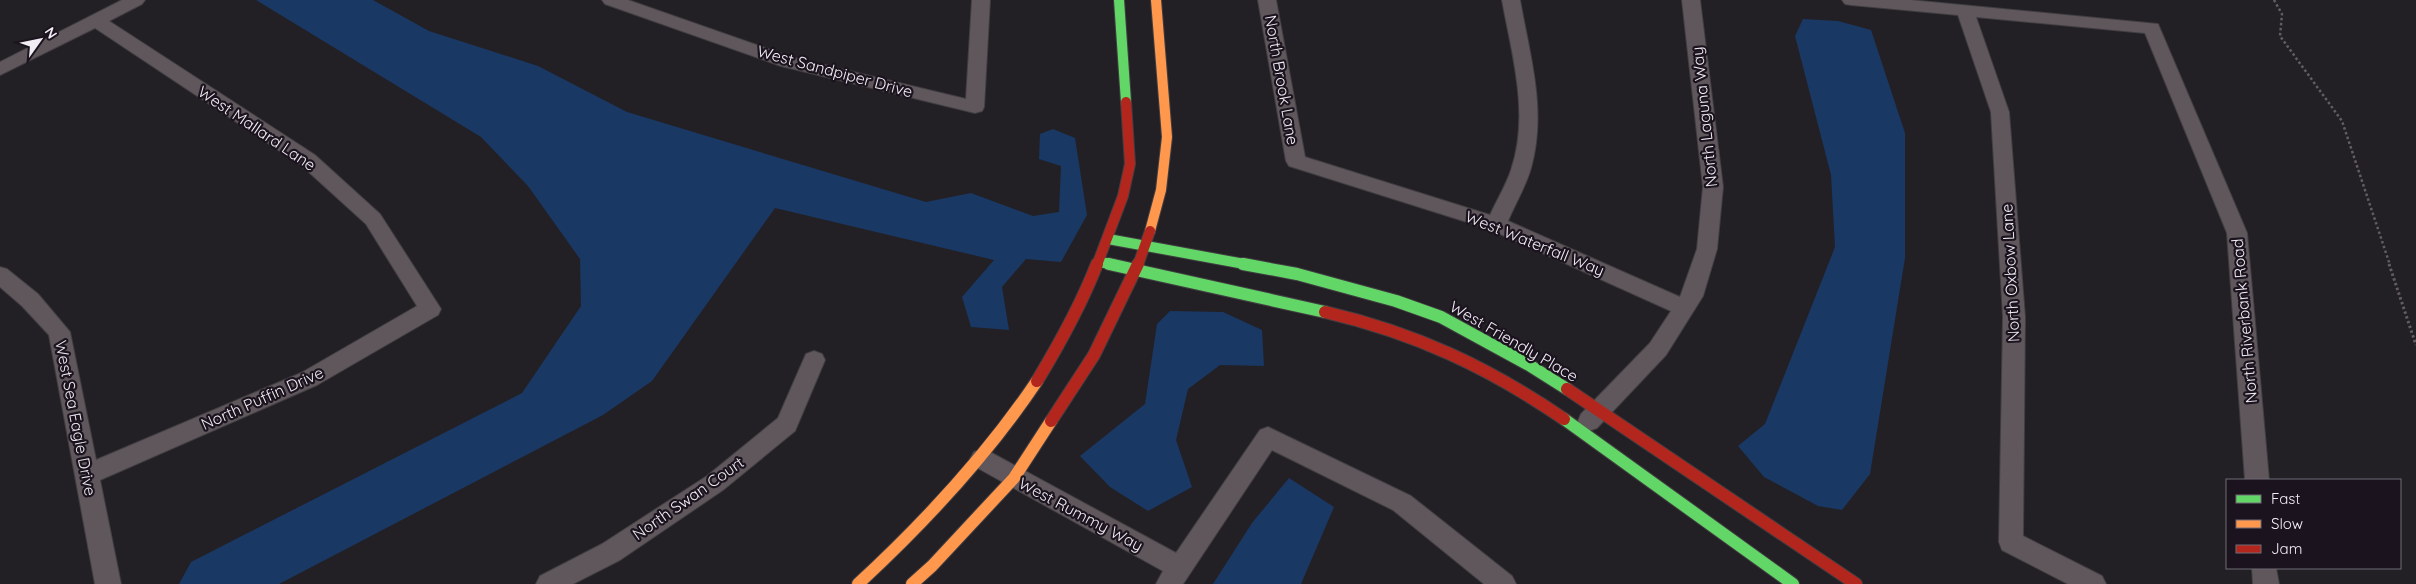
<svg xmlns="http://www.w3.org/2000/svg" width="2416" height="584" font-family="Quicksand,sans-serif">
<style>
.water{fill:#193863}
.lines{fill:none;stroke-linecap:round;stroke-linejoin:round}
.street-casing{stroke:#403e41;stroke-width:2}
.fast-far1-casing{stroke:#403e41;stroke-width:12}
.fast-casing{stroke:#403e41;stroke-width:14}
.slow-far1-casing{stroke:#403e41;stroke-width:12}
.slow-casing{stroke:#403e41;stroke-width:14}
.jam-far1-casing{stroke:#403e41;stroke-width:12}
.jam-casing{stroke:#403e41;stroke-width:14}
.path-far1{stroke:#635d61;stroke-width:2.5;stroke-dasharray:2.5 2.5;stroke-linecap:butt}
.path{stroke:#635d61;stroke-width:3;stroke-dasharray:2.5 2.5;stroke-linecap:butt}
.street{fill:#5f575c;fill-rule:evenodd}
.fast-far1{stroke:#63d668;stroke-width:10}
.fast{stroke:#63d668;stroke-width:12}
.slow-far1{stroke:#ff974d;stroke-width:10}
.slow{stroke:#ff974d;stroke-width:12}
.jam-far1{stroke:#b3261e;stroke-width:10}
.jam{stroke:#b3261e;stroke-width:12}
.labels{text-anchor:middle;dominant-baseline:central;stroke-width:4.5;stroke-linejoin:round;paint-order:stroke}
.street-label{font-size:16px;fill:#f2edf5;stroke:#1b141f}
</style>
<rect width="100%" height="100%" fill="#232025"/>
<g class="water">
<path d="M256 0H373L429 31 538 66 627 112 926 202 971 193 1033 216 1059 212 1061 166 1039 159 1040 134 1053 129 1075 138 1087 215 1061 262 1026 259 1002 287 1009 330 971 327 962 297 994 260 775 208 652 381 603 415 279 584H179L191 562 522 393 581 306 580 259 528 186 481 137Z"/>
<path d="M1803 19 1838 21 1871 30 1905 133V258L1870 474 1842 510 1818 506 1764 477 1738 446 1765 424 1835 247 1831 175 1795 36Z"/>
<path d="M1170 311 1223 312 1262 330 1264 366 1220 365 1188 389 1176 440 1192 487 1148 511 1110 487 1080 456 1145 404 1157 324Z"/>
<path d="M1289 478 1334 507 1301 584H1213L1252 523Z"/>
</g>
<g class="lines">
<defs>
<g id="street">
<path d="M122 0H145L142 4 109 21 315 155 380 214 441 309 438 315 317 385 100 480 121 584H95L49 335 22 306 0 287V267L7 269 38 294 70 332 96 460 301 373 417 306 366 224 301 165 95 28 0 75V62Z"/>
<path d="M602 0H628L791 57 966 99 972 0H990L984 107 982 111 975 113 781 66 605 4Z"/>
<path d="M1258 0H1276L1305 157 1490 215C1497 200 1506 185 1511 170 1530 114 1512 55 1502 0H1520C1530 57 1547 110 1531 168 1526 186 1515 204 1508 221L1680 297 1697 249 1703 187 1682 0H1700L1723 187 1717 249 1703 296 1666 355 1597 428 1589 431 1581 428 1578 421 1581 414 1650 343 1671 311 1489 229 1289 166 1286 161Z"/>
<path d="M1842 0H1910L2158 24 2247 233 2269 480H2245L2227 233 2145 33 1976 17 2009 112 2025 317 2023 536 2102 576 2106 584H2068L2002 550 1999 542 2003 317 1991 112 1958 15 1851 5 1845 4Z"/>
<path d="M814 351 822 354 825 360 795 431 723 490 620 560 573 584H536L540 576 602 544 707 476 778 418 806 354Z"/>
<path d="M1268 427 1411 496 1512 576 1516 584H1484L1393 510 1272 450 1183 584H1156L1163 571 974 466 970 459 974 452 982 449 990 452 1176 553 1260 430Z"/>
<path d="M2252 568H2276L2279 584H2253Z"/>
</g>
<g id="fast-far1">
<path d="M1119 0 1126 102"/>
<path d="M1108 239 1250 265"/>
<path d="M1100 262 1115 265"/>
</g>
<g id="fast">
<path d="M1109 264 1325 312"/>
<path d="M1243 264 1297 274 1396 301 1441 317 1529 365 1567 389"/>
<path d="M1564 419 1793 584"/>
</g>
<path id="slow-far1" d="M1150 231 1161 190 1167 137 1156 0"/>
<g id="slow">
<path d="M858 584C925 522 986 457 1037 381"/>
<path d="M912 584 932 566 1014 478 1051 421"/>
</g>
<g id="jam-far1">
<path d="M1097 265 1123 196 1130 164 1126 102"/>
<path d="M1138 265 1150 231"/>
</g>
<g id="jam">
<path d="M1325 312C1415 333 1488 367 1564 419"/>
<path d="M1037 381C1060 343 1081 305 1097 264"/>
<path d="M1567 389 1856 584"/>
<path d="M1051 421 1094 355 1138 264"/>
</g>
</defs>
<use href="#street" class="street-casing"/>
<use href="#fast-far1" class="fast-far1-casing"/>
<use href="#fast" class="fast-casing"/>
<use href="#slow-far1" class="slow-far1-casing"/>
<use href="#slow" class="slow-casing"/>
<use href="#jam-far1" class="jam-far1-casing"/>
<use href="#jam" class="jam-casing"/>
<path class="path-far1" d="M2274 0 2282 14 2280 36 2342 121 2390 265"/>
<path class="path" d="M2389 264 2416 345"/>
<use href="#street" class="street"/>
<use href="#fast-far1" class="fast-far1"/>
<use href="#fast" class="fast"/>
<use href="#slow-far1" class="slow-far1"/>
<use href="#slow" class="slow"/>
<use href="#jam-far1" class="jam-far1"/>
<use href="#jam" class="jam"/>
</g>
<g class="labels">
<g class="street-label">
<text transform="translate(835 71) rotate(15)">West Sandpiper Drive</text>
<text transform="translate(1282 80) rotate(80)">North Brook Lane</text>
<text transform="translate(1704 117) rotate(-96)">North Laguna Way</text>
<text transform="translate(257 128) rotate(34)">West Mallard Lane</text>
<text transform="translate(1535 243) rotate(22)">West Waterfall Way</text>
<text transform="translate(2010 273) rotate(-93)">North Oxbow Lane</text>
<text transform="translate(2244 321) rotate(-95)">North Riverbank Road</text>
<text transform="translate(1514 341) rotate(30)">West Friendly Place</text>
<text transform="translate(262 398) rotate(-24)">North Puffin Drive</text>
<text transform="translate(76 418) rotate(79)">West Sea Eagle Drive</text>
<text transform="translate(688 498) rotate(-35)">North Swan Court</text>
<text transform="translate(1081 514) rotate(28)">West Rummy Way</text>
</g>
</g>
<rect x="2226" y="479" width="175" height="90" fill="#1b141f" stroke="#716b75"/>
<rect x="2236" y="495" width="25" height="8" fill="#63d668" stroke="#716b75"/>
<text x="2271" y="504" font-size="15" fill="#f2edf5">Fast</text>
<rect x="2236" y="520" width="25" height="8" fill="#ff974d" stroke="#716b75"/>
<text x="2271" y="529" font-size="15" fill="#f2edf5">Slow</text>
<rect x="2236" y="545" width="25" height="8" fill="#b3261e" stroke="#716b75"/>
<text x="2271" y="554" font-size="15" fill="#f2edf5">Jam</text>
<g transform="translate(40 40) rotate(57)" stroke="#1b141f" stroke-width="4" paint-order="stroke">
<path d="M0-4L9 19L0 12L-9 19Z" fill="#f2edf5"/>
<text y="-8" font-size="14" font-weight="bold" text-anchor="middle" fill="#f2edf5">N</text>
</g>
</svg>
